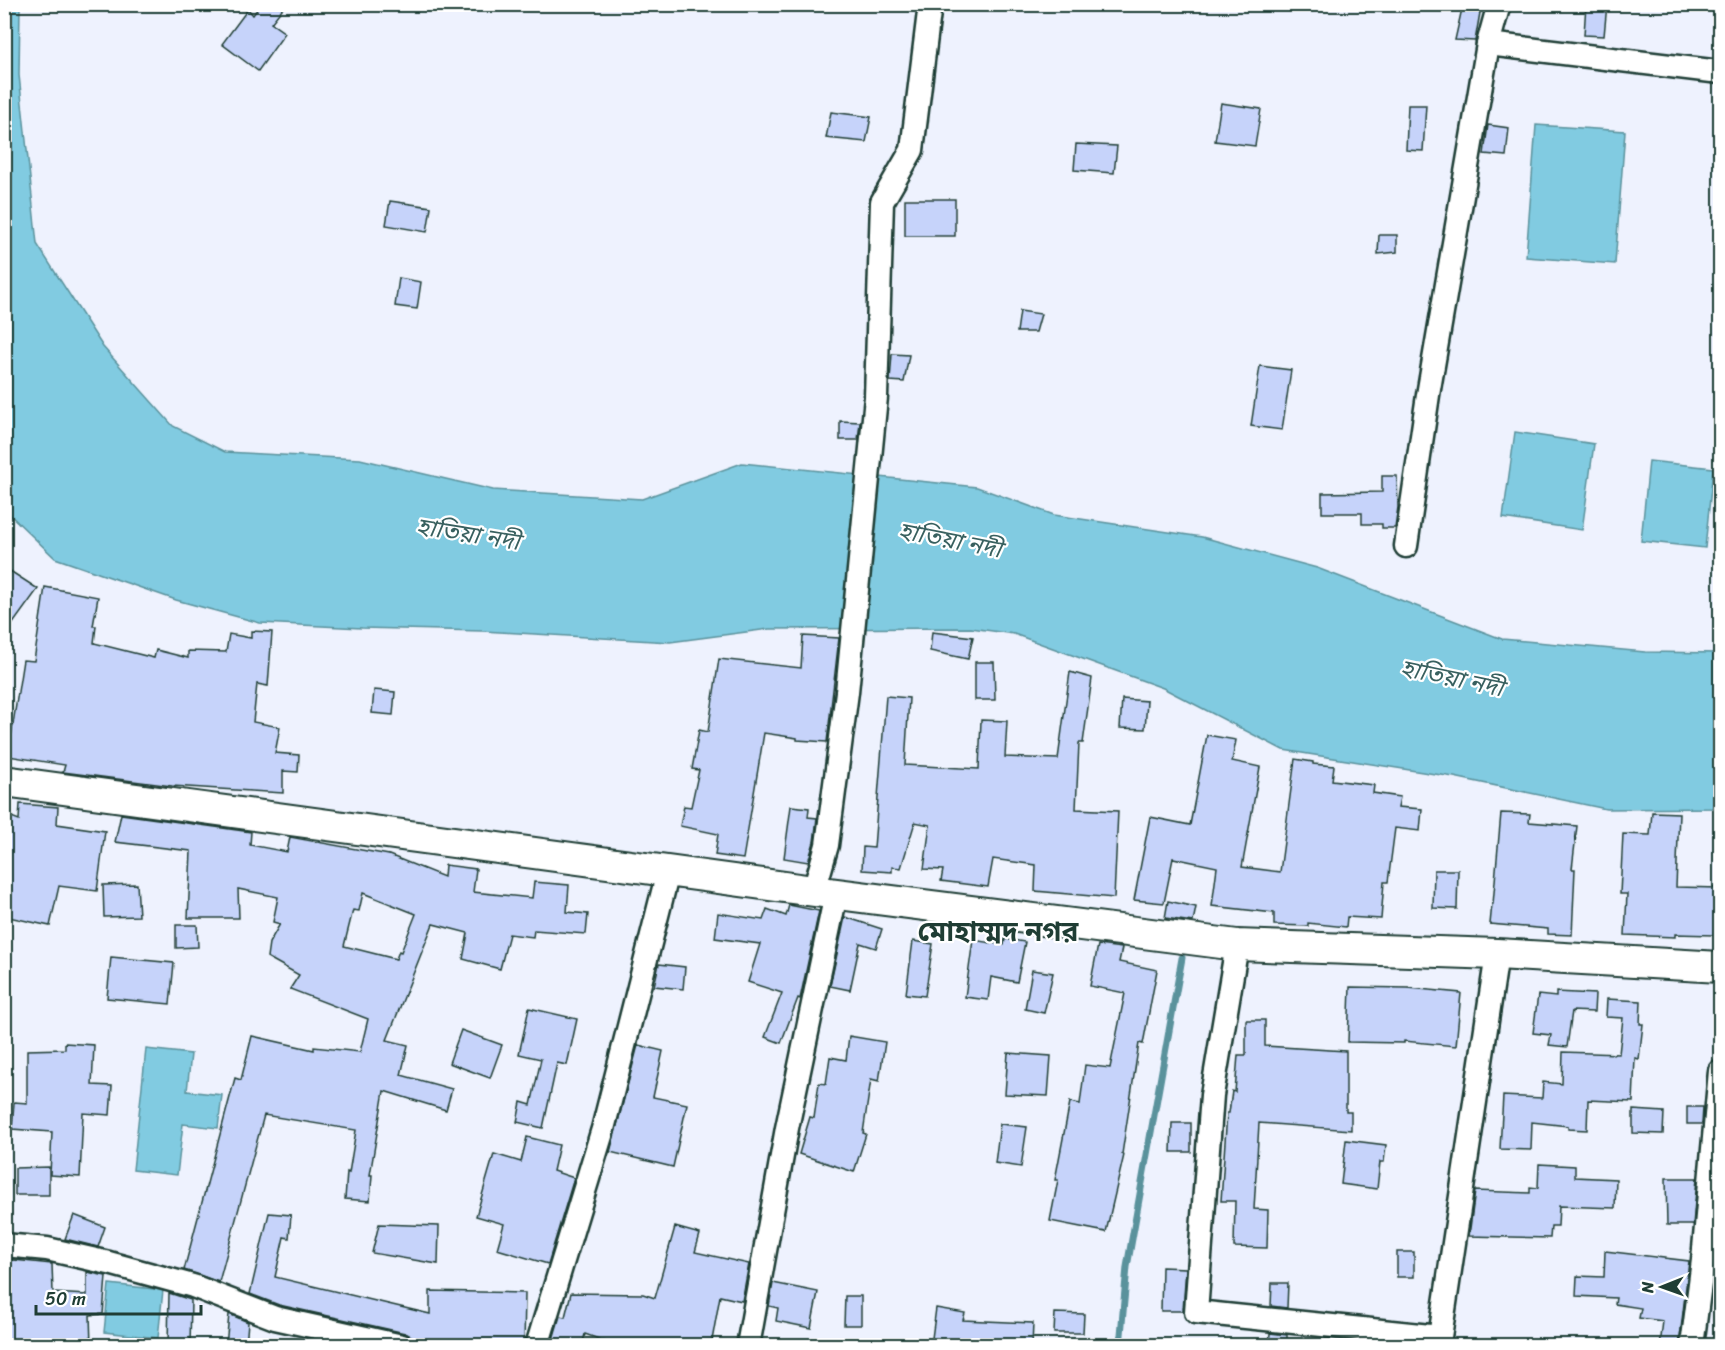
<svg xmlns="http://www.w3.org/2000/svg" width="1725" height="1350" font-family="Sriracha,'Noto Sans Bengali',sans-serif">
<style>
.water{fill:#81cbe1;stroke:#5a929c;stroke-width:1.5}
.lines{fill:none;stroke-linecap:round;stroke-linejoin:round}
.stream{stroke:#5a929c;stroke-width:7}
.building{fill:#c6d3fa;stroke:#1f3d34;stroke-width:1.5;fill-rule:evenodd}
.minor-casing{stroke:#1f3d34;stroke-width:27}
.major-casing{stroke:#1f3d34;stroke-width:34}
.minor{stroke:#fff;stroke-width:22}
.major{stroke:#fff;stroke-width:30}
.labels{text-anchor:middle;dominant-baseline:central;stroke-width:4.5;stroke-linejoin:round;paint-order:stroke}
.water-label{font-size:24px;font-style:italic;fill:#38605f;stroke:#fff}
.district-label{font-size:28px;font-weight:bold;fill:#1f3d34;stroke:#fff}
</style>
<rect width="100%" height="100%" fill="#eef2fe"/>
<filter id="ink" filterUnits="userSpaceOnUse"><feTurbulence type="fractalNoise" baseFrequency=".0167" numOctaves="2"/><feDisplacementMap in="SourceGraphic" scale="12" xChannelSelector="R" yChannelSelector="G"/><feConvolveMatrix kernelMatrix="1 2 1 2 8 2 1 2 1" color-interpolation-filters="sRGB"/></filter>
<g filter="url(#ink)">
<g class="water">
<path d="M4 5H20L19 75 37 244 103 347 173 426 225 452 360 459 493 490 642 499 742 463 977 487 1054 515 1202 537 1317 568 1502 639 1645 652 1720 653V808L1606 809 1454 777 1283 750 1163 688 1014 634 971 628 769 629 670 642 482 631 362 628 260 623 176 600 55 558 5 510Z"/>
<path d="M1536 125 1625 131 1615 264 1526 257Z"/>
<path d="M1515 432 1594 444 1582 530 1503 518Z"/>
<path d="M1649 461 1713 468 1705 548 1641 541Z"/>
<path d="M146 1049 191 1054 187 1091 222 1095 218 1128 183 1124 177 1175 133 1170Z"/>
<path d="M109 1284 163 1290 158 1338 104 1332Z"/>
</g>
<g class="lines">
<path class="stream" d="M1120 1346 1127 1267 1182 958"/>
</g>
<g class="building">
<path d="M261 4H286L271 23 285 33 258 71 222 44 248 9 253 15Z"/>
<path d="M1463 4 1481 7 1475 41 1455 40Z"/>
<path d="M1586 4H1607L1604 36 1584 35Z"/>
<path d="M1221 103 1261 109 1255 146 1215 141Z"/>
<path d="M1408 105H1426L1423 151 1406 150Z"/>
<path d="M831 112 871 117 866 142 826 138Z"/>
<path d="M1488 125 1509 128 1506 156 1484 154Z"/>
<path d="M1076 144 1117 146 1114 173 1074 170Z"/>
<rect x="905" y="199" width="50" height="37"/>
<path d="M390 201 431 207 427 232 386 225Z"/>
<path d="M1379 235H1397V252L1378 254Z"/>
<path d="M399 278 421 282 417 309 395 306Z"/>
<path d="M1020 311 1041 314 1036 332H1017Z"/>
<path d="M892 354 909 355 904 382 890 381Z"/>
<path d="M1260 366 1291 370 1282 430 1251 426Z"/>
<path d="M840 421 860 422 858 440H840Z"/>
<path d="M1382 476H1397L1398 507 1395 528H1382V524H1362V513H1322V493L1382 492Z"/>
<path d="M4 567 38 589 4 636Z"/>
<path d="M45 587 98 597 93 626H96L94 643 154 658 156 650 188 658V651L226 652 229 634 251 638V631L272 632 268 686 257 684 253 722 280 727 275 753 299 755 298 772 283 771V793L172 786 63 772 65 765 8 756 23 660 34 661Z"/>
<path d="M932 632 973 637 968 659 930 651Z"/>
<path d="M803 636 839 638 827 742 797 740V738L764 733 743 859 715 855 718 834 680 826 684 806 691 807 699 770 692 769 699 730 708 732 719 659 801 668Z"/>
<path d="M975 662H994L995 700H975Z"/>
<path d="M1070 672 1092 678 1083 743H1079L1076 809 1118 811 1114 898 1035 891 1036 865 993 859 988 887 941 881 943 870 924 869 930 825 915 822 901 868 892 867V872L862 870 863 847 874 848 886 696 909 698 905 765 979 769 981 720 1007 721 1005 757 1058 759Z"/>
<path d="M374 690 395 692 393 715 372 713Z"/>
<path d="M1122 699 1147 701 1145 729 1120 728Z"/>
<path d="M1207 735 1236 740 1232 761 1260 767 1242 867 1280 872 1295 759 1313 762V764L1334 766 1332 780 1374 785 1373 793 1400 797 1398 807 1422 809 1420 831 1395 828 1388 882H1384L1381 919 1347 917 1346 927 1308 923V926L1274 925V913L1212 906 1217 867 1173 858 1164 903 1134 900 1150 817 1190 825Z"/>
<path d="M20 804 58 807 57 824 105 831 97 891 59 886 50 926 4 916V814L19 820Z"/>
<path d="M791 806 809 808 808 817 817 818 814 842 808 862 784 858Z"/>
<path d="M1652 812 1679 813 1676 887 1720 888 1714 935 1675 934V937L1625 935 1627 894H1620L1623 834 1650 835Z"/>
<path d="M1501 813 1530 814 1529 822 1577 826 1572 869H1575L1572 935 1548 934V929L1490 924 1492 904H1493Z"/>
<path d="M121 814 251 832 250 845 287 852 290 837 389 855 444 877 445 865 476 869 473 892 532 898 534 882 569 885 567 912 588 914 586 934 534 930 533 937 509 934 500 969 463 959 468 933 433 924 387 1040 408 1045 401 1075 452 1089 446 1110 384 1091 370 1175H372L370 1201 345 1199 347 1172 349 1173 356 1130 264 1115 219 1282 184 1270 235 1078 241 1080 252 1036 314 1050V1047L360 1052 368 1019 290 989 299 975 267 957 269 943 280 924 273 922 278 897 238 889 239 918H188L191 851 115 842ZM363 893 416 914 401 952 399 951 396 959 344 946 353 910 359 911Z"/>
<path d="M1434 870H1458L1457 909 1433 908Z"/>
<path d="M137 884 139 916 104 917 103 885Z"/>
<path d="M1168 901 1196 907 1193 922 1165 918Z"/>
<path d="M789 905 819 911 800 999 798 998 781 1043 765 1037 782 993 748 982 760 944 715 938 718 913 763 920 767 909 786 916Z"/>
<path d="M845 917 882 929 876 948 860 943 850 990 830 986Z"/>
<path d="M176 925H197L198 947 176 948Z"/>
<path d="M1005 939 1025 942 1017 982 991 977 988 1000 965 997 973 940 1004 945Z"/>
<path d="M913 941 933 944 925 996 906 994Z"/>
<path d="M1098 945 1122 948 1119 962 1157 970 1143 1044 1139 1043 1122 1154 1124 1155 1106 1232 1050 1221 1058 1180H1055L1070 1102 1080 1104 1085 1065 1110 1068 1125 993 1090 986Z"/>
<path d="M111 957 174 963 170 1004 107 998Z"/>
<path d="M659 964 685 967 683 989 654 986Z"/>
<path d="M1032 970 1053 973 1044 1013 1025 1009Z"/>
<path d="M1350 987 1408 988 1461 993 1456 1046 1404 1041V1043L1348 1042Z"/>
<path d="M1556 992 1595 994 1594 1012 1572 1011 1567 1047 1549 1045 1551 1035 1533 1033 1538 995 1556 997Z"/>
<path d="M1607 999 1641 1001 1640 1024H1643L1639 1059 1635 1058 1633 1102 1588 1100 1587 1130 1568 1129V1126L1532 1122 1531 1150 1500 1149 1503 1096 1542 1098 1543 1082 1562 1084 1563 1052 1619 1054 1623 1018 1606 1017Z"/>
<path d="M529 1008 577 1019 567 1065 557 1063 543 1128 517 1122 521 1102 531 1105 541 1059 519 1054Z"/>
<path d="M1246 1020H1265V1046L1346 1051V1112H1351V1130L1259 1123 1254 1209 1268 1210 1267 1248 1234 1247 1235 1201H1221L1227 1113H1229L1232 1091 1235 1092 1238 1055H1246Z"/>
<path d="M461 1030 502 1045 490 1078 449 1063Z"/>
<path d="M849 1036 885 1042 879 1081 871 1079 863 1133 866 1134 854 1172 799 1154 810 1117 814 1118 819 1083 826 1084 830 1057 846 1060Z"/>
<path d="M65 1043 94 1045 92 1085 112 1086 110 1115 83 1113 80 1177 50 1175 52 1132 12 1129 14 1102 27 1103V1050L65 1049Z"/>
<path d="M638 1045 663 1051 653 1097 687 1104 673 1167 610 1152Z"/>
<path d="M1008 1053 1051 1056 1048 1096 1005 1094Z"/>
<path d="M1687 1107H1703L1702 1124H1687Z"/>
<path d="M1633 1110 1664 1112 1663 1134 1633 1133Z"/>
<path d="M1172 1123H1191V1152H1171Z"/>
<path d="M1000 1124 1027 1127 1021 1167 995 1163Z"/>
<path d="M527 1137 559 1145 553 1171 574 1178 548 1264 497 1249 504 1224 476 1216 494 1154 521 1162Z"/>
<path d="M1346 1140 1386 1145 1384 1162H1380L1377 1189 1341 1184Z"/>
<path d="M1539 1164 1575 1166V1177L1616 1179 1615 1208 1559 1206 1558 1226H1551L1550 1238 1469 1236 1475 1191 1530 1193V1187L1538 1188Z"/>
<path d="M49 1167V1195H15V1168Z"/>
<path d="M1666 1178H1697L1693 1225H1667Z"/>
<path d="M269 1213 291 1215 289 1238 284 1237 275 1277 430 1314V1291L525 1293 524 1346 428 1345 415 1341 411 1336 405 1333 279 1305 250 1294Z"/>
<path d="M74 1215 105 1227 98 1247 65 1239Z"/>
<path d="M379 1224 439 1226 438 1264 372 1253Z"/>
<path d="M675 1227 700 1234 695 1252 749 1264 742 1301 720 1296 711 1346H618L585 1334 582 1346H551L560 1316 565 1317 571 1293 643 1294 655 1298Z"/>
<path d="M1605 1251 1689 1261 1679 1346H1660L1663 1321 1639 1318 1641 1308 1615 1304 1616 1298 1576 1296 1577 1276 1604 1277Z"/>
<rect x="1397" y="1252" width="17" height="25"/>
<path d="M4 1259 52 1264 53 1293 87 1295V1272L106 1276 103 1314 90 1315 91 1346H51V1341H4Z"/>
<path d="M1716 1264 1720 1265V1298L1712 1297Z"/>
<path d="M1162 1267 1186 1268 1183 1311H1161Z"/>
<path d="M773 1283 818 1292 811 1328 776 1321 778 1308 769 1306Z"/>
<path d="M1272 1283H1288L1287 1308 1271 1306Z"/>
<path d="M169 1293 191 1300 190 1346H168Z"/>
<path d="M845 1296H861V1325H844Z"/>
<path d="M936 1308 965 1313 963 1320 1033 1323 1032 1346 960 1344 959 1346H931Z"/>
<path d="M1055 1313 1084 1314 1083 1333H1054Z"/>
<path d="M229 1314 248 1322 246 1346H226Z"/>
<path d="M1270 1333 1287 1335V1346H1269Z"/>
</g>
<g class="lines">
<defs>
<g id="minor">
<path d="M1488 44 1720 72"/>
<path d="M1406 546 1428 395 1488 44 1499 4"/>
<path d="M814 891 827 845 847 692 876 397 882 202 912 150 930 4"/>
<path d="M1237 945 1212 1095 1196 1312 1440 1337 1497 954"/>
<path d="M4 1245 47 1249 109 1263 193 1286 275 1318 402 1346"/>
<path d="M537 1346 603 1129 668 872"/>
<path d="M748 1346 787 1128 836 894"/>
<path d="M1692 1346 1703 1260 1720 1071"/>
</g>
<path id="major" d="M4 781 814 891 1237 945 1497 954 1720 967"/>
</defs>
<use href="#minor" class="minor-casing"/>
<use href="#major" class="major-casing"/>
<use href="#minor" class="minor"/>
<use href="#major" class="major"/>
</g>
</g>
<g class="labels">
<g class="water-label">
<text transform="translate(468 534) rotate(9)">হাতিয়া নদী</text>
<text transform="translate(950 540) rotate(11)">হাতিয়া নদী</text>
<text transform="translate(1452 678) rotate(12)">হাতিয়া নদী</text>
</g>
<g class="district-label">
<text x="998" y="931">মোহাম্মদ নগর</text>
</g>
</g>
<rect width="1725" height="1350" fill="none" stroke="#fff" stroke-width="24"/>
<rect x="12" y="12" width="1701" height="1326" fill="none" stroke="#1f3d34" stroke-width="2" filter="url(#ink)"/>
<g transform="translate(1662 1287) rotate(269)" stroke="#ffffff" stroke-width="4.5" paint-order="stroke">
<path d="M0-4.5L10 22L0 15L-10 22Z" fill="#1f3d34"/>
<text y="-9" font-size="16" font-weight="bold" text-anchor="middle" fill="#1f3d34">N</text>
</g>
<path d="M36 1305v9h165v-9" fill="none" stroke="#1f3d34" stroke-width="3"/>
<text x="45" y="1305" font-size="18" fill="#1f3d34" stroke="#ffffff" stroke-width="4.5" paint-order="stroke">50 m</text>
</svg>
